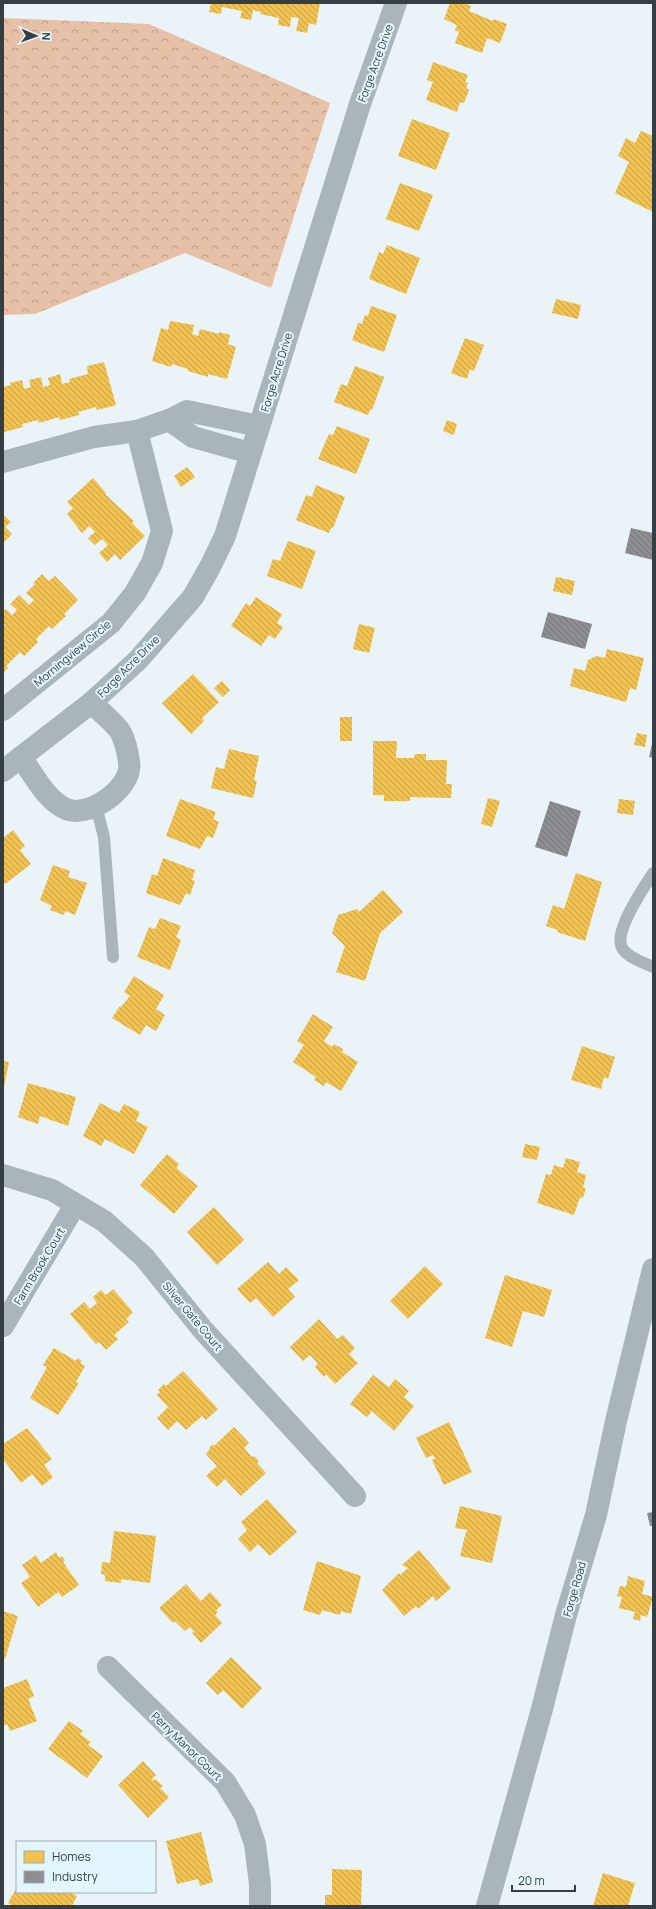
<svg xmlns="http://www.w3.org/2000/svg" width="656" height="1909" font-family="Manrope,sans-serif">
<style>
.forest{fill:url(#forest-crowns)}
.homes{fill:url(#homes-back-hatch)}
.industry{fill:url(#industry-back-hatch)}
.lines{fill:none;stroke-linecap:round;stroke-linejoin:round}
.service{stroke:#a9b5ba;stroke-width:12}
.minor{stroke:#a9b5ba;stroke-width:22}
.labels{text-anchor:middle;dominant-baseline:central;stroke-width:4;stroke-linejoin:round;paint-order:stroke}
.street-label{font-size:11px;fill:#353e42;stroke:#e4f6fd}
</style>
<defs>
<pattern id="forest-crowns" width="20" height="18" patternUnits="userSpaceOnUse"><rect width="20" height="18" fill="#e6c0a7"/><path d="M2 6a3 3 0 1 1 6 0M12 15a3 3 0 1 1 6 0" fill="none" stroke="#bb9d8a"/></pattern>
<pattern id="homes-back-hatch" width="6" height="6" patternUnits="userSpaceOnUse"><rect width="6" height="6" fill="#f2c14e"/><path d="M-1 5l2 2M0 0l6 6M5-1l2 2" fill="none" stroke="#c59e42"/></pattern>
<pattern id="industry-back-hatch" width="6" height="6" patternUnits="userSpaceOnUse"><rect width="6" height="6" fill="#8d8d92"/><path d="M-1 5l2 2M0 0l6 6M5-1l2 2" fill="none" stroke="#747579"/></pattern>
</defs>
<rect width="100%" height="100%" fill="#eaf3f7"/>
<path class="forest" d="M3 18 149 24 330 103 271 288 185 253 35 314 3 315Z"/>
<g class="homes">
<path d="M211 3H320L316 25 309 23 307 33 296 31 299 18 291 17 290 27 278 25 279 18 260 14 261 12 253 10 251 20 240 18 242 11 222 7 221 14 209 12Z"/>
<path d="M450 3H463L471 6 469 11 493 21 494 19 507 24 500 43 487 38 482 53 455 43 459 32 455 30 457 25 444 19Z"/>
<path d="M433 62 468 75 465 82 468 83 466 88 469 90 464 103 460 102 457 112 426 100 433 82 427 80Z"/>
<path d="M412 119 450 133 436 170 398 156Z"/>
<path d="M641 131 653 136V212L615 193 629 162 618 156 626 138 635 143Z"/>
<path d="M400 183 433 195 419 231 386 219Z"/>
<path d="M387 245 420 258 406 294 369 279 379 252 383 254Z"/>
<path d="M556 299 581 305 578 319 552 313Z"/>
<path d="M371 306 397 315 384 352 352 340 358 323 362 324 365 315 368 316Z"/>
<path d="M170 321 194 325 192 334 198 336 200 329 219 334V332L230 335 228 344 236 347 227 379 208 374V377L188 371V369L172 364 171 367 152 361 161 328 168 330Z"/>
<path d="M465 338 484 345 474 371 470 369 467 379 451 373Z"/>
<path d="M104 362 116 405 97 410 96 407 78 412 79 415 60 420 59 417 39 423 38 420 22 424 23 427 4 432 3 387 11 385 10 383 22 380 24 389 31 387 29 380 41 377 43 387 50 385 48 378 60 374 62 384 70 382 69 379 88 374 87 366Z"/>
<path d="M355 366 384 377 372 410H370L368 415 334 402 341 384 347 386Z"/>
<path d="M447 420 457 424 454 435 443 431Z"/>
<path d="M337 426 370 439 356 474 318 459 329 434 333 435Z"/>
<path d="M187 467 195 477 181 487 174 476Z"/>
<path d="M93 478 106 493 105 494 134 521 132 523 145 536 120 560 115 554 107 562 99 553 108 545 102 539 95 545 88 538 95 532 89 526 82 533 67 514 73 508 67 502Z"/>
<path d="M316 485 345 497 333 528H331L329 533 296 520 306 495 312 497Z"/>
<path d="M3 514 11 522 5 527 12 534 3 543Z"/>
<path d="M288 541 316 551 302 589 267 576 273 559 280 561Z"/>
<path d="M42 574 49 581 55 576 78 600 64 614 66 616 52 629 49 626 36 639 38 642 24 656 20 652 6 666 8 668 3 673V627L5 625 3 622V612L6 609 12 615 17 610 10 604 19 595 29 605 34 600 26 593 35 584 33 583Z"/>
<path d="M556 577 575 581 572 595 553 591Z"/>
<path d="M256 597 282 614 277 623 283 627 275 639 269 635 261 646 231 626 246 603 250 606Z"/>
<path d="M359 624 375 628 369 653 353 649Z"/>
<path d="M607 649 644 658 636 690 630 688 626 702 570 686 574 668 585 671 588 660 597 656 605 658Z"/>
<path d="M193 674 219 702 202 718 204 721 191 734 162 703Z"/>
<path d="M222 681 230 690 223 697 214 688Z"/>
<rect x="340" y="717" width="12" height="24"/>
<path d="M637 733 647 735 645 747 634 745Z"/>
<path d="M373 741H397L396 758H414L415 754H426V760H447L446 784H452L451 798 410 797V801H384V795H373Z"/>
<path d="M229 749 259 756 254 780 257 781 253 798 211 788 216 767 224 769Z"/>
<path d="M488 798 500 801 492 827 481 824Z"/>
<path d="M180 799 216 812 213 819 219 822 213 838 207 836 200 849 166 836Z"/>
<path d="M619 799 635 801 633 815 617 813Z"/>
<path d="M13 830 25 846 20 850 31 864 5 884 3 881V838Z"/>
<path d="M163 858 195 870 192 880 195 881 190 895 186 893 180 905 146 893 152 874 157 876Z"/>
<path d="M53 865 70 871 68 877 87 883 75 915 65 911 64 915 50 910 52 906 40 900Z"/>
<path d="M576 873 602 882 585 941 557 932 558 930 546 926 553 905 564 909Z"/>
<path d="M383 890 403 912 380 933 365 981 336 972 345 946 332 933 338 915 357 909 359 912Z"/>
<path d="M160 918 181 926 176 937 181 940 170 970 137 957 149 927 155 929Z"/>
<path d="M134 976 164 995 156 1009 165 1015 156 1031 146 1025 140 1035 112 1018 120 1006 121 1007 130 996 124 992Z"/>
<path d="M313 1014 333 1027 324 1041 332 1047 334 1044 343 1049 342 1052 358 1062 341 1091 326 1082 324 1086 314 1080 316 1077 293 1062 304 1045 297 1041Z"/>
<path d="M582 1046 615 1057 608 1079 604 1077 601 1089 571 1080Z"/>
<path d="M3 1061 9 1062 4 1087H3Z"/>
<path d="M28 1083 76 1097 68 1126 40 1116 38 1124 18 1117Z"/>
<path d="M100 1103 119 1113 124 1104 140 1112 136 1121 148 1127 134 1154 105 1139 101 1146 83 1136Z"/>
<path d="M525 1144 540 1147 537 1160 522 1157Z"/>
<path d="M167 1154 179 1164 176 1168 198 1186 174 1214 140 1185Z"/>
<path d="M566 1158 580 1162 577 1172 586 1175 583 1188H586L583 1198 580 1197 574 1215 537 1203 546 1174 551 1175 554 1165 563 1168Z"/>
<path d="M214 1207 244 1240 217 1265 187 1232Z"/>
<path d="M268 1262 279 1274 286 1267 299 1280 288 1289 295 1297 273 1317 256 1298 250 1303 237 1289Z"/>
<path d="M425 1266 443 1284 408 1319 390 1301Z"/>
<path d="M505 1275 552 1290 544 1317 523 1311 512 1347 485 1338Z"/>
<path d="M113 1289 133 1312 126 1319 129 1322 114 1335 118 1339 106 1350 99 1342 96 1344 70 1314 84 1302 90 1309 97 1303 93 1297 101 1290 106 1295Z"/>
<path d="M319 1319 337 1339 343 1335 355 1348 349 1354 358 1363 335 1384 326 1374 324 1377 315 1367 318 1364 310 1355 303 1361 290 1347Z"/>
<path d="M54 1348 76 1361 77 1358 82 1361 80 1363 85 1366 76 1382 79 1383 58 1415 30 1398 47 1367 43 1365Z"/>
<path d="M183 1371 218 1409 206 1420 202 1416 186 1430 177 1421 168 1430 157 1418 168 1407 157 1395 160 1392 158 1390 164 1384 166 1386Z"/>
<path d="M373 1375 389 1387 395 1379 409 1391 404 1397 414 1406 394 1431 372 1411 367 1417 350 1404Z"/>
<path d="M449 1422 472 1472 444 1485 432 1460 435 1459 433 1455 426 1458 416 1438Z"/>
<path d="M234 1427 249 1443 244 1448 252 1457 254 1456 259 1461 257 1463 266 1473 241 1496 225 1479 217 1487 206 1476 217 1466 206 1454 210 1449 209 1448 213 1444 214 1446Z"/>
<path d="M27 1428 52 1459 44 1465 53 1477 42 1486 32 1474 21 1483 3 1459V1444Z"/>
<path d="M267 1499 297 1532 270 1556 258 1544 250 1552 238 1539 247 1530 241 1522Z"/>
<path d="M460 1506 502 1516 492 1563 460 1556 466 1532 468 1530 455 1528Z"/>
<path d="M114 1531 156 1536 150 1583 121 1579V1583L105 1581V1575L101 1574 102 1562 110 1563Z"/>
<path d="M419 1550 451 1588 436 1601 433 1596 418 1609 416 1606 404 1616 382 1590 399 1573 400 1575 408 1568 402 1565Z"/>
<path d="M56 1552 59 1558 62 1556 65 1560 63 1562 79 1585 62 1597 58 1592 38 1607 21 1583 30 1577 22 1565 36 1555 41 1563Z"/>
<path d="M317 1561 361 1576 351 1614 341 1611 340 1615 322 1610 320 1615 303 1610Z"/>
<path d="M628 1576 645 1581 642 1594 653 1597 647 1617 641 1615 640 1621 633 1619 635 1612 619 1608 622 1597 617 1596 620 1586 626 1587Z"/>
<path d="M186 1584 201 1601 210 1592 222 1605 216 1610 218 1612 215 1615 222 1623 201 1643 192 1633 194 1632 190 1627 185 1631 175 1621 173 1623 159 1608Z"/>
<path d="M3 1611 18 1616 5 1659H3Z"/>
<path d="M231 1657 262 1688 242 1709 223 1690 218 1695 206 1683Z"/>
<path d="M27 1679 34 1696 28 1699 37 1721 10 1731 7 1724 3 1726V1688Z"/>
<path d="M69 1721 83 1731 80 1734 91 1742 88 1745 103 1756 87 1778 48 1749Z"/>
<path d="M143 1761 156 1775 152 1779 153 1781 155 1779 163 1786 160 1788 169 1797 148 1818 118 1785Z"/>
<path d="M201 1832 213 1882 200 1886 198 1879 177 1884 166 1841Z"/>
<path d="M332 1869 362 1870 361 1906H325V1895H332Z"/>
<path d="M603 1873 635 1883 628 1906H593Z"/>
<path d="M17 1887V1892H70L77 1896 72 1906H13L8 1903Z"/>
</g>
<g class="industry">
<path d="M631 528 653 533V560L625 553Z"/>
<path d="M548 612 592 624 585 649 541 637Z"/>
<path d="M652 744H653V758L649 757Z"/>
<path d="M550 801 581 811 567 857 535 847Z"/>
<path d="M653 1512V1526H650L647 1513Z"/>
</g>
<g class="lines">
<g class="service">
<path d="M96 806 104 837 113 957"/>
<path d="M653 873C644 888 613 931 622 948 628 958 643 962 653 967"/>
</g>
<g class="minor">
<path d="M169 420 193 437 250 453"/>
<path d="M3 462 94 437 137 431 169 420 187 411 259 426"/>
<path d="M3 710 111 623 135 593 152 563 162 531 137 431"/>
<path d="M21 757C33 774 45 798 64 808 87 821 134 787 129 762 128 754 125 741 121 733 116 724 99 710 91 703"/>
<path d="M3 771 91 703 138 660 193 597 210 567 225 536 360 104 396 3"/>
<path d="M3 1175 52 1190 104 1221 144 1257 203 1330 355 1496"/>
<path d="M3 1326 75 1205"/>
<path d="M108 1667 225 1782 245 1815 255 1844 260 1884V1906"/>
<path d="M487 1906 542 1709 566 1615 596 1515 616 1421 653 1269"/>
</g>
</g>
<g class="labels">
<g class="street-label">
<text transform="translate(375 63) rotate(-70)">Forge Acre Drive</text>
<text transform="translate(276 372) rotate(-73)">Forge Acre Drive</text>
<text transform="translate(72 653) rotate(-40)">Morningview Circle</text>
<text transform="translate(128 666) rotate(-45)">Forge Acre Drive</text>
<text transform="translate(39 1266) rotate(-59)">Farm Brook Court</text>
<text transform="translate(193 1316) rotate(50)">Silver Gate Court</text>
<text transform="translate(574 1589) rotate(-74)">Forge Road</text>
<text transform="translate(187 1746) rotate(44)">Perry Manor Court</text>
</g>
</g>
<rect width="656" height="1909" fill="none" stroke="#353e42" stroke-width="8"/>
<rect x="16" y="1841" width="140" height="52" fill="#e4f6fd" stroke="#9eacb2"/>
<rect x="24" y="1851" width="20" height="12" fill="#f2c14e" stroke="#9eacb2"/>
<text x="52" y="1861" font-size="12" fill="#353e42">Homes</text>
<rect x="24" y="1871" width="20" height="12" fill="#8d8d92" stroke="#9eacb2"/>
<text x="52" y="1881" font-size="12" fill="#353e42">Industry</text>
<g transform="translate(36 36) rotate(92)" stroke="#e4f6fd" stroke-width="3" paint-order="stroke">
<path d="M0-3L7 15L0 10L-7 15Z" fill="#353e42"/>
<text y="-6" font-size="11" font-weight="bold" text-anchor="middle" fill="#353e42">N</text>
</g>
<path d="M512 1885v6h63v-6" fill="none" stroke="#353e42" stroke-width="2"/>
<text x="518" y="1885" font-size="12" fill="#353e42" stroke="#e4f6fd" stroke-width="3" paint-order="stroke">20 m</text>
</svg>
